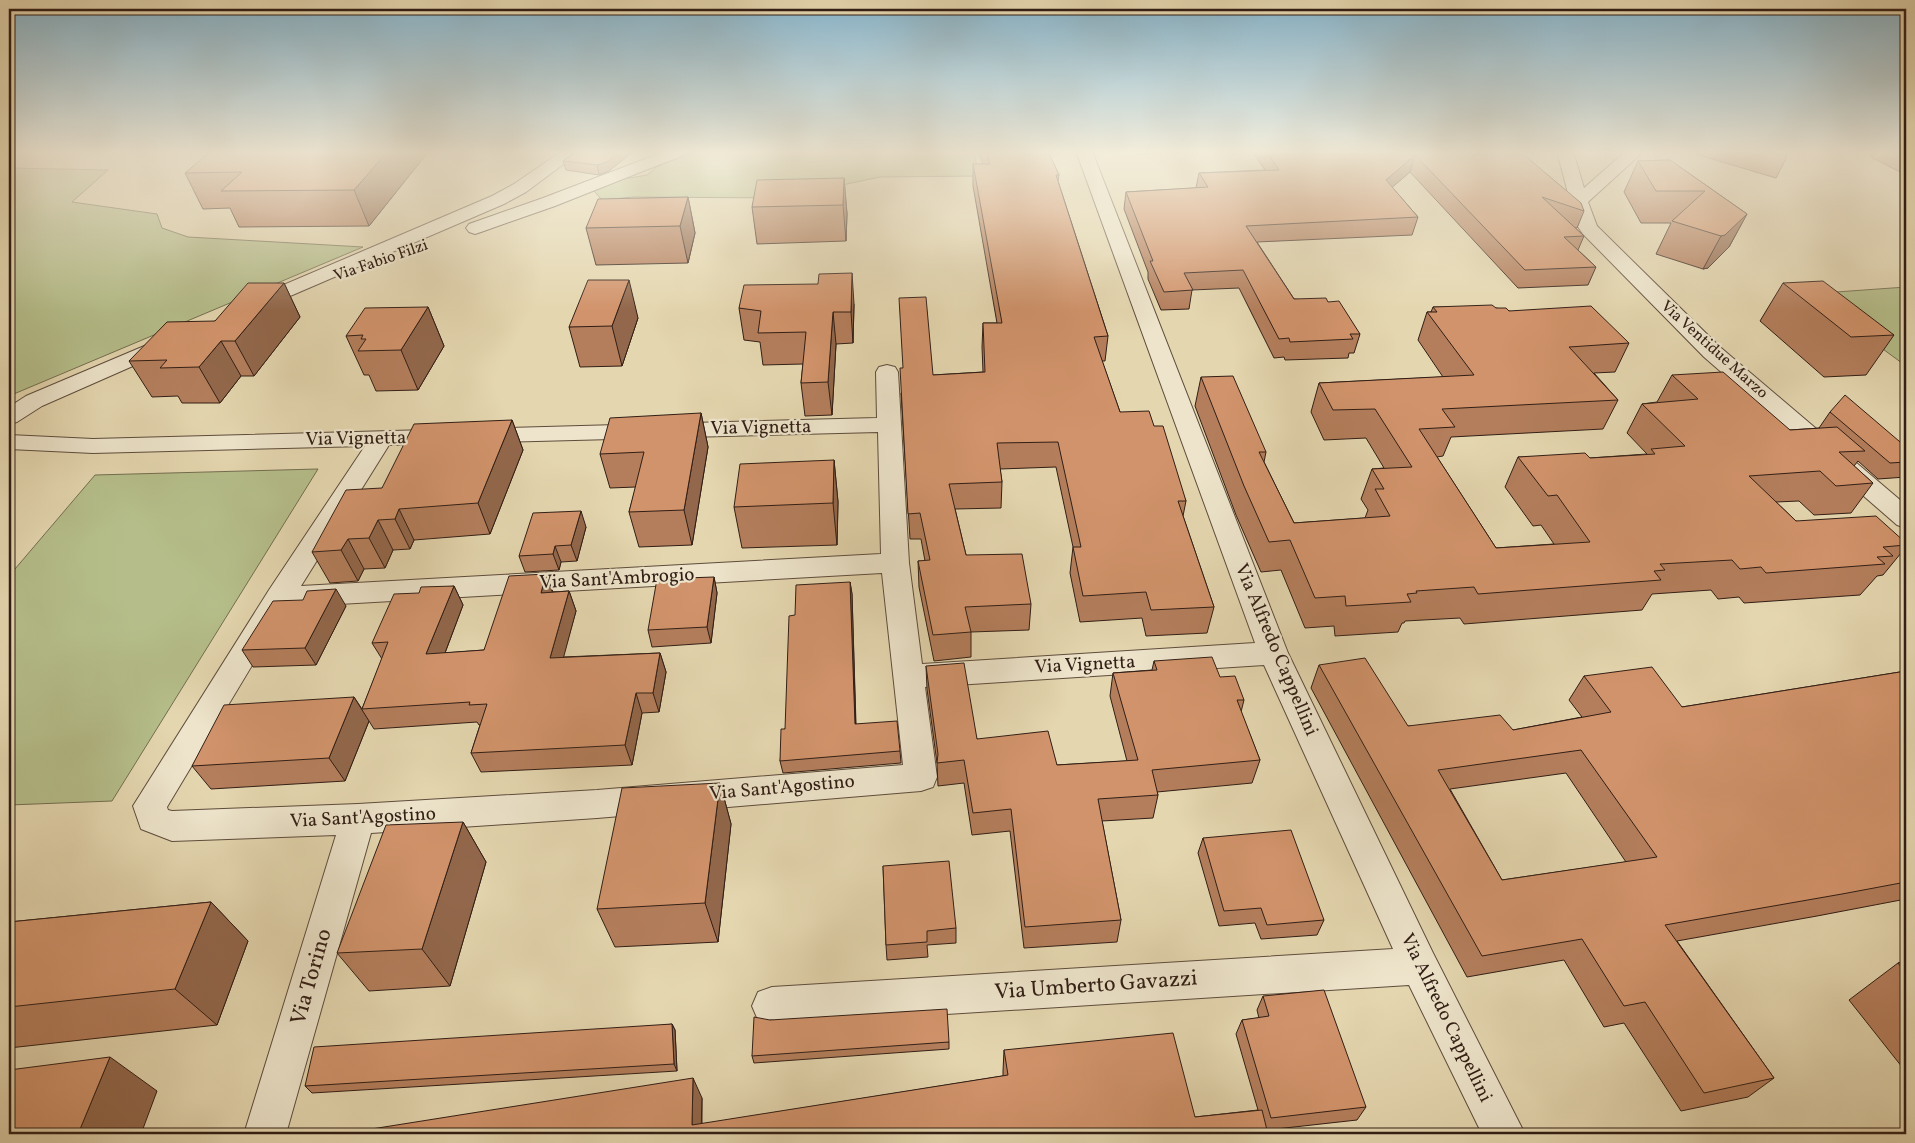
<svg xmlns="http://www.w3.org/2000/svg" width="1915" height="1143" font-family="Vollkorn,serif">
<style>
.green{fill:#b5be8a;stroke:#736e50}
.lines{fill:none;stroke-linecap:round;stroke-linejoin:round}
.street-casing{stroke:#5e4c3c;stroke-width:2}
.street{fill:#ede4cb;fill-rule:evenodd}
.wall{fill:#b47e5c;stroke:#311e15;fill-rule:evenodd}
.shaded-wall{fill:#92674b;stroke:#311e15}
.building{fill:#d1936b;stroke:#311e15;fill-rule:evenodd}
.labels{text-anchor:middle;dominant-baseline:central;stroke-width:4.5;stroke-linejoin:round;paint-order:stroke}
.far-street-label{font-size:16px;fill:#311e15;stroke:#ede4cb}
.street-label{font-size:19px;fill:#311e15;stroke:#ede4cb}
.near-street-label{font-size:22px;fill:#311e15;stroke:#ede4cb}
</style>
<rect width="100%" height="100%" fill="#e4d6af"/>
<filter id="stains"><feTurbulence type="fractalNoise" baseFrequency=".004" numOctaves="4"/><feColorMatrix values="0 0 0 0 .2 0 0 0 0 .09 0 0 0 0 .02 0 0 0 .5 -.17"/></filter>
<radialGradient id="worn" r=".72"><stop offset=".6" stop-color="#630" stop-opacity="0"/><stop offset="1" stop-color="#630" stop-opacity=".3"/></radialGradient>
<g class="green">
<path d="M698 151H973L980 176 880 177 781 198 633 197 602 200 594 191 612 181 647 175 656 167Z"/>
<path d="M9 168 108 170 72 202 157 214 162 228 188 237 363 247 9 396Z"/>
<path d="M1906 287V366L1808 294Z"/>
<path d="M318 469 112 801 9 805V576L95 475Z"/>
</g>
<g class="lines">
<defs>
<g id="street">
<path d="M562 151H581L526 192 504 204 260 309 253 311 246 309 243 305 246 301 492 196 514 184Z"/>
<path d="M666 151H688L686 154 555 206 481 232 475 234 469 232 466 228 469 224 543 198Z"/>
<path d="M1076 151H1092L1288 653 1433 953 1525 1134H1482L1409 985 772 1025 758 1020 752 1006 758 992 772 987 1393 949 1264 665 925 687 937 777 933 787 921 791 597 818 371 833 286 1134H244L336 835 172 841 141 829 133 806 269 590 365 446 93 453 9 449V435L93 439 877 418 876 372 879 367 887 365 895 367 898 372 909 563 922 664 1255 643ZM878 432 881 554 301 586 389 445ZM882 573 903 765 597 790 358 804 172 811 168 810 167 807 287 607Z"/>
<path d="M1557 151H1573L1584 188 1626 151H1644L1588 202 1597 226 1720 347 1906 505V528L1897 525 1704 357 1583 234 1576 224Z"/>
<path d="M168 336 176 337 179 342 176 347 42 406 17 422 9 424V407L26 396Z"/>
</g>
</defs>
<use href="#street" class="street-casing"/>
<use href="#street" class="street"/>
</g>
<g class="wall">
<path d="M429 151 369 226 239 227 230 208 203 209 185 173Z"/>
<path d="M577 151H634L609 171 599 175 566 170 563 161Z"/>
<path d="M979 151H1048L1059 175 1058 181 1108 336 1105 361H1102L1120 412 1154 426 1186 501 1183 516 1214 607 1207 633 1146 636 1142 618 1080 622 1070 573 1073 547 1056 467 1000 469 1002 482 1001 508 955 509 966 555 1031 604 1029 630 971 632V657L934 661 919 587 918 561H925L921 539H910L901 393 933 375 983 372 982 347 983 323H997L973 186V164H983L979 153Z"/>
<path d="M1135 151H1198L1197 153 1135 154Z"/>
<path d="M1252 151H1522L1529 159 1584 211 1577 228H1575L1584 236 1578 250 1596 267 1588 285 1518 288 1410 172 1392 187 1418 217 1412 235 1257 242 1294 299 1328 302 1360 334 1354 353H1349L1348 358 1285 360 1284 357 1274 358 1239 288 1192 290 1189 309 1161 310 1148 279V272L1124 209 1126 192 1196 188 1199 173 1265 170Z"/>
<path d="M1685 151H1784L1787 157 1776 178Z"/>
<path d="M1874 151H1906V175L1871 157Z"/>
<path d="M1670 160 1747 214 1729 247 1708 268 1703 269 1656 254 1671 223H1641L1624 192 1638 161Z"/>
<path d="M844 178 847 214 846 241 757 244 752 207Z"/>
<path d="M688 197 695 233 688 263 596 265 586 228Z"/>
<path d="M284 283 300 317 254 376H241L220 403H182L178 396 152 397 129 361 215 321Z"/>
<path d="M1783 283 1894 335 1866 375 1824 377 1760 321Z"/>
<path d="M854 304 853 343 836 344 832 415 805 416 801 383 803 364 763 365 760 342 744 340 739 308Z"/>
<path d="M428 307 444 346 418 390 376 391 369 375H364L346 336Z"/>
<path d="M1433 307 1496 308 1509 311 1629 343 1615 372 1594 373 1618 400 1603 429 1451 437 1443 456 1437 457 1496 548 1554 544 1541 525 1533 526 1505 487 1518 457 1590 458 1647 454 1627 433 1642 404 1657 402 1672 375 1790 430 1820 428H1819L1830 412 1906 447V477L1878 479 1858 461 1854 466 1873 483 1851 513 1814 515 1799 501 1776 502 1796 521 1906 543V547L1883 575 1877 576 1860 595 1744 603 1739 597 1718 599 1711 590 1652 594 1642 610 1464 624 1460 618 1405 621 1404 623H1402L1398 632 1335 636 1334 626 1305 628 1281 570 1261 572 1236 515 1195 406 1201 377 1266 452 1264 462 1294 523 1365 518 1368 510 1361 499 1372 469 1384 468 1366 438 1324 440 1311 412 1319 383 1443 377 1418 340 1427 312H1431Z"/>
<path d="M638 318 622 366 580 367 569 327Z"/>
<path d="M701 413 708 447 692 545 639 547 629 512 636 487 610 488 600 454Z"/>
<path d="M512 420 523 450 490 534 414 540 410 549 393 550 385 568 364 569 358 581 330 583 312 552 382 488Z"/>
<path d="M834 460 838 502 837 545 742 548 734 507Z"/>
<path d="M586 527 577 561 561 562 559 570 525 572 519 556Z"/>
<path d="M546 574 553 592 569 591 576 611 563 657 660 653 666 672 659 712 642 713 632 765 481 772 471 753 480 725H479L477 722 374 729 369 721 345 781 211 789 192 766 354 697 362 709 382 659 372 643 419 593 454 586 463 605 445 653 484 650Z"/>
<path d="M714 577 717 593 711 643 652 647 648 630Z"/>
<path d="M850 582 852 594 856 724 900 751 901 763 783 773 780 761 785 729Z"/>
<path d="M346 606 316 665 253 667 242 650Z"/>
<path d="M1906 633V646L1900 640Z"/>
<path d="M1154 661 1220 677 1244 700 1241 712 1260 760 1252 783 1157 792 1158 795 1153 818 1102 821 1121 920 1117 942 1024 948 1010 831 972 835 964 783 938 786 937 763 927 689 926 666 977 739 1057 765 1127 761 1110 696 1113 673 1152 670Z"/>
<path d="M1319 665 1408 726 1513 730 1582 717 1569 700 1584 676 1682 707 1906 671V899L1817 916 1677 941 1774 1078 1748 1097 1681 1111 1624 1023 1604 1027 1564 960 1467 977 1311 688ZM1566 773 1626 862 1502 880 1450 789Z"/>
<path d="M720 783 731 824 718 942 615 947 597 909Z"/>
<path d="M463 822 486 862 450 986 369 991 337 953Z"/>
<path d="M1203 838 1324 920 1317 935 1261 939 1255 923 1219 926 1198 853Z"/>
<path d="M883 866 956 928V943L927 945 928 957 887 960 886 945Z"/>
<path d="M211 902 248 941 217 1025 9 1048V922Z"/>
<path d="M1906 961V1072L1849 1000 1898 963Z"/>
<path d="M1263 996 1366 1107 1357 1120 1267 1130 340 1134 702 1098V1124L1003 1076V1071L1004 1050 1195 1117 1258 1110 1236 1034 1242 1020 1259 1018 1257 1010Z"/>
<path d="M770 1020 949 1042V1049L754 1063 752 1056Z"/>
<path d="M672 1024 675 1030 677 1071 312 1093 305 1086Z"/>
</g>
<g class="shaded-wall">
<path d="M388 151H429L369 226 354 190Z"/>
<path d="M620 151H634L609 171 599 175 597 165Z"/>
<path d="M1415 155 1410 172 1381 197 1386 180Z"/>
<path d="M844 178 847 214 846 241 843 205Z"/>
<path d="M688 197 695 233 688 263 680 226Z"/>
<path d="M1747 214 1729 247 1708 268 1703 269 1721 236Z"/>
<path d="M852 273 854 304 853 343 851 312Z"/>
<path d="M629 280 638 318 622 366 612 326Z"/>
<path d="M284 283 300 317 254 376 235 341Z"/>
<path d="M428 307 444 346 418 390 401 350Z"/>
<path d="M833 312 836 344 832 415 828 382Z"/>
<path d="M221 341 241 376 220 403 199 367Z"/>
<path d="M701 413 708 447 692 545 684 510Z"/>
<path d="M512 420 523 450 490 534 478 503Z"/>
<path d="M834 460 838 502 837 545 833 503Z"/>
<path d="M399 509 414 540 410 549 395 519Z"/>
<path d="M581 511 586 527 577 561 571 545Z"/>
<path d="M378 520 393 550 385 568 369 538Z"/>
<path d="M348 539 364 569 358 581 341 550Z"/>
<path d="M555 546 561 562 559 570 553 554Z"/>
<path d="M546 574 553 594 541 593Z"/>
<path d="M714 577 717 593 711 643 707 627Z"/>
<path d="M850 582 852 594 856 736 855 724Z"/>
<path d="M454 586 463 605 437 674 426 654Z"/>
<path d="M336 589 346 606 316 665 305 648Z"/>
<path d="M569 591 576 611 558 678 550 658Z"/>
<path d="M660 653 666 672 659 712 653 693Z"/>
<path d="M636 693 642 713 632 765 625 745Z"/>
<path d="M354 697 369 721 345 781 329 758Z"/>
<path d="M720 783 731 824 718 942 705 903Z"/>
<path d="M463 822 486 862 450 986 422 949Z"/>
<path d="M211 902 248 941 217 1025 175 989Z"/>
<path d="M672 1024 675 1030 677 1071 674 1064Z"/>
<path d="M110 1057 157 1091 141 1134H78Z"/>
<path d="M693 1078 702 1098 701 1134 692 1125Z"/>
</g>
<g class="building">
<path d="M211 151H388L354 190 221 191 242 172 185 173Z"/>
<path d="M577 151H620L607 162 597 165 563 161Z"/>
<path d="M986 151H1048L1059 175H1056L1108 336 1094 337 1120 412 1149 411 1154 426H1163L1186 501H1178L1214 607 1151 610 1146 592 1083 596 1073 547H1081L1058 442 997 443 1002 482 949 484 966 555 1022 554 1031 604 965 607 971 632 933 635 918 561 930 560 920 513 908 514 900 368H903L899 298 926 297 933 375 985 372 983 323H1002L973 164H990Z"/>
<path d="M1266 151H1522L1529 159 1581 203 1584 211 1542 197 1584 236 1564 237 1596 267 1525 270 1415 155 1386 180 1418 217 1246 226 1294 299 1326 298 1328 302 1339 301 1360 334H1350L1353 339 1290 342 1289 338 1279 339 1243 270 1184 273 1193 290 1164 292 1150 261H1153L1126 192 1208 187 1199 173 1279 170Z"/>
<path d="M1766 151H1784L1787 157Z"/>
<path d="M1670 160 1747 214 1725 235 1721 236 1672 221 1705 191H1656L1638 161Z"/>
<path d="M844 178 843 205 752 207 757 180Z"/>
<path d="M688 197 680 226 586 228 598 199Z"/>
<path d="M852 273 851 312H833L828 382 801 383 806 332 758 333 761 311 739 308 744 285 818 284 819 274Z"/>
<path d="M588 280H629L612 326 569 327Z"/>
<path d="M1823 281 1894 335 1851 337 1783 283Z"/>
<path d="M248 283H284L235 341H221L199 367 160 368 167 360 129 361 167 322 215 321Z"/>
<path d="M1492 305 1496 308H1506L1509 311 1591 306 1629 343 1569 347 1618 400 1442 409 1455 427 1419 429 1496 548 1590 542 1557 495 1548 496 1518 457 1585 453 1590 458 1655 454 1651 449 1685 446 1642 404 1698 399 1672 375 1723 372 1790 430 1837 427 1865 451 1839 452 1873 483 1836 486 1820 471 1749 476 1796 521 1876 516 1906 543V545L1883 547 1893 556 1877 557 1885 564 1766 573 1761 567 1740 569 1732 560 1660 564 1665 570 1654 571 1661 580 1478 594 1474 587 1416 591 1417 593 1407 594 1411 602 1346 606 1345 596 1315 598 1290 540 1269 542 1244 486 1201 377 1233 376 1266 452H1259L1294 523 1390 516 1375 489H1384L1372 469 1412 467 1375 409 1333 410 1319 383 1474 375 1427 312H1437L1433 307Z"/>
<path d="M428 307 401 350 358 351 366 339H361L363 335 346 336 365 308Z"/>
<path d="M1845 395 1906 447V462L1890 463 1830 412Z"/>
<path d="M701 413 684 510 629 512 644 452 600 454 610 418Z"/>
<path d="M512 420 478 503 399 509 395 519 378 520 369 538 348 539 341 550 312 552 346 490 382 488 414 424Z"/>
<path d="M834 460 833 503 734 507 740 464Z"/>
<path d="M581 511 571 545 555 546 553 554 519 556 533 513Z"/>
<path d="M546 574 541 593 569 591 550 658 660 653 653 693H636L625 745 471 753 487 704 469 705 470 702 362 709 388 642 372 643 394 594 419 593 421 587 454 586 426 654 484 650 509 576Z"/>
<path d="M714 577 707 627 648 630 657 579Z"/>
<path d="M850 582 855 724 897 721 900 751 780 761 781 729H785L789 616 795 615 796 585Z"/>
<path d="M336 589 305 648 242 650 273 601 303 600 307 591Z"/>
<path d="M1212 657 1220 677 1235 676 1244 700H1237L1260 760 1152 770 1158 795 1098 799 1121 920 1025 927 1011 809 973 813 964 760 937 763 938 754 926 666 964 663 977 739 1048 731 1057 765 1138 760 1113 673 1157 670 1154 661Z"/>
<path d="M1365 658 1408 726 1500 715 1513 730 1611 712 1584 676 1652 667 1682 707 1906 671V882L1842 894 1665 925 1774 1078 1704 1093 1645 1002 1624 1006 1582 939 1482 956 1319 665ZM1581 750 1657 857 1502 880 1438 770Z"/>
<path d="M354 697 329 758 192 766 224 705Z"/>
<path d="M720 783 705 903 597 909 622 788Z"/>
<path d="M463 822 422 949 337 953 386 825Z"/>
<path d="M1291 830 1324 920 1267 925 1261 908 1224 911 1203 838Z"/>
<path d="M949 861 956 928 927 931V942L886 945 883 866Z"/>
<path d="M211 902 175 989 9 1007V922Z"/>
<path d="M1906 961V973L1898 963Z"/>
<path d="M1324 990 1366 1107 1271 1118 1242 1020 1269 1016 1263 996Z"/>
<path d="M947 1009 949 1042 752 1056 754 1017 770 1020Z"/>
<path d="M672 1024 674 1064 305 1086 314 1047Z"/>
<path d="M1173 1033 1195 1117 1262 1110 1268 1134H340L693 1078 692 1125 1008 1075 1004 1050Z"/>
<path d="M110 1057 78 1134H9V1070Z"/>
</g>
<linearGradient id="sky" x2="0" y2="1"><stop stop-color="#87b6ce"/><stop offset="0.49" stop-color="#f3eddb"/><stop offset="1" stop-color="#f3eddb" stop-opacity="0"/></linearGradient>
<rect width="1915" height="311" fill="url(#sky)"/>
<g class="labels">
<g class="far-street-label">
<text transform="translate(381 261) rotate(-19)">Via Fabio Filzi</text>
<text transform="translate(1714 350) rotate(42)">Via Ventidue Marzo</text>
</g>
<g class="street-label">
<text transform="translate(761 428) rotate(-1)">Via Vignetta</text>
<text transform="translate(356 439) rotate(-1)">Via Vignetta</text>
<text transform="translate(617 579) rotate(-3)">Via Sant'Ambrogio</text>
<text transform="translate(1276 650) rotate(67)">Via Alfredo Cappellini</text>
<text transform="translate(1085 665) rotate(-3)">Via Vignetta</text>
<text transform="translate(782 788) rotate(-5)">Via Sant'Agostino</text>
<text transform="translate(363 818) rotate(-3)">Via Sant'Agostino</text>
<text transform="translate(1446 1018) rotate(64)">Via Alfredo Cappellini</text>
</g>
<g class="near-street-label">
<text transform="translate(312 977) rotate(-74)">Via Torino</text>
<text transform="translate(1096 986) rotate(-4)">Via Umberto Gavazzi</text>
</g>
</g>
<rect width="1915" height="1143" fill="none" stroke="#e4d6af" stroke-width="30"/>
<rect x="10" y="10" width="1895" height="1123" fill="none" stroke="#311e15" stroke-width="2.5"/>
<rect x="15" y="15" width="1885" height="1113" fill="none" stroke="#311e15"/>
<rect width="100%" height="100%" filter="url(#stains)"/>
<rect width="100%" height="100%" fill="url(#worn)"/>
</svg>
